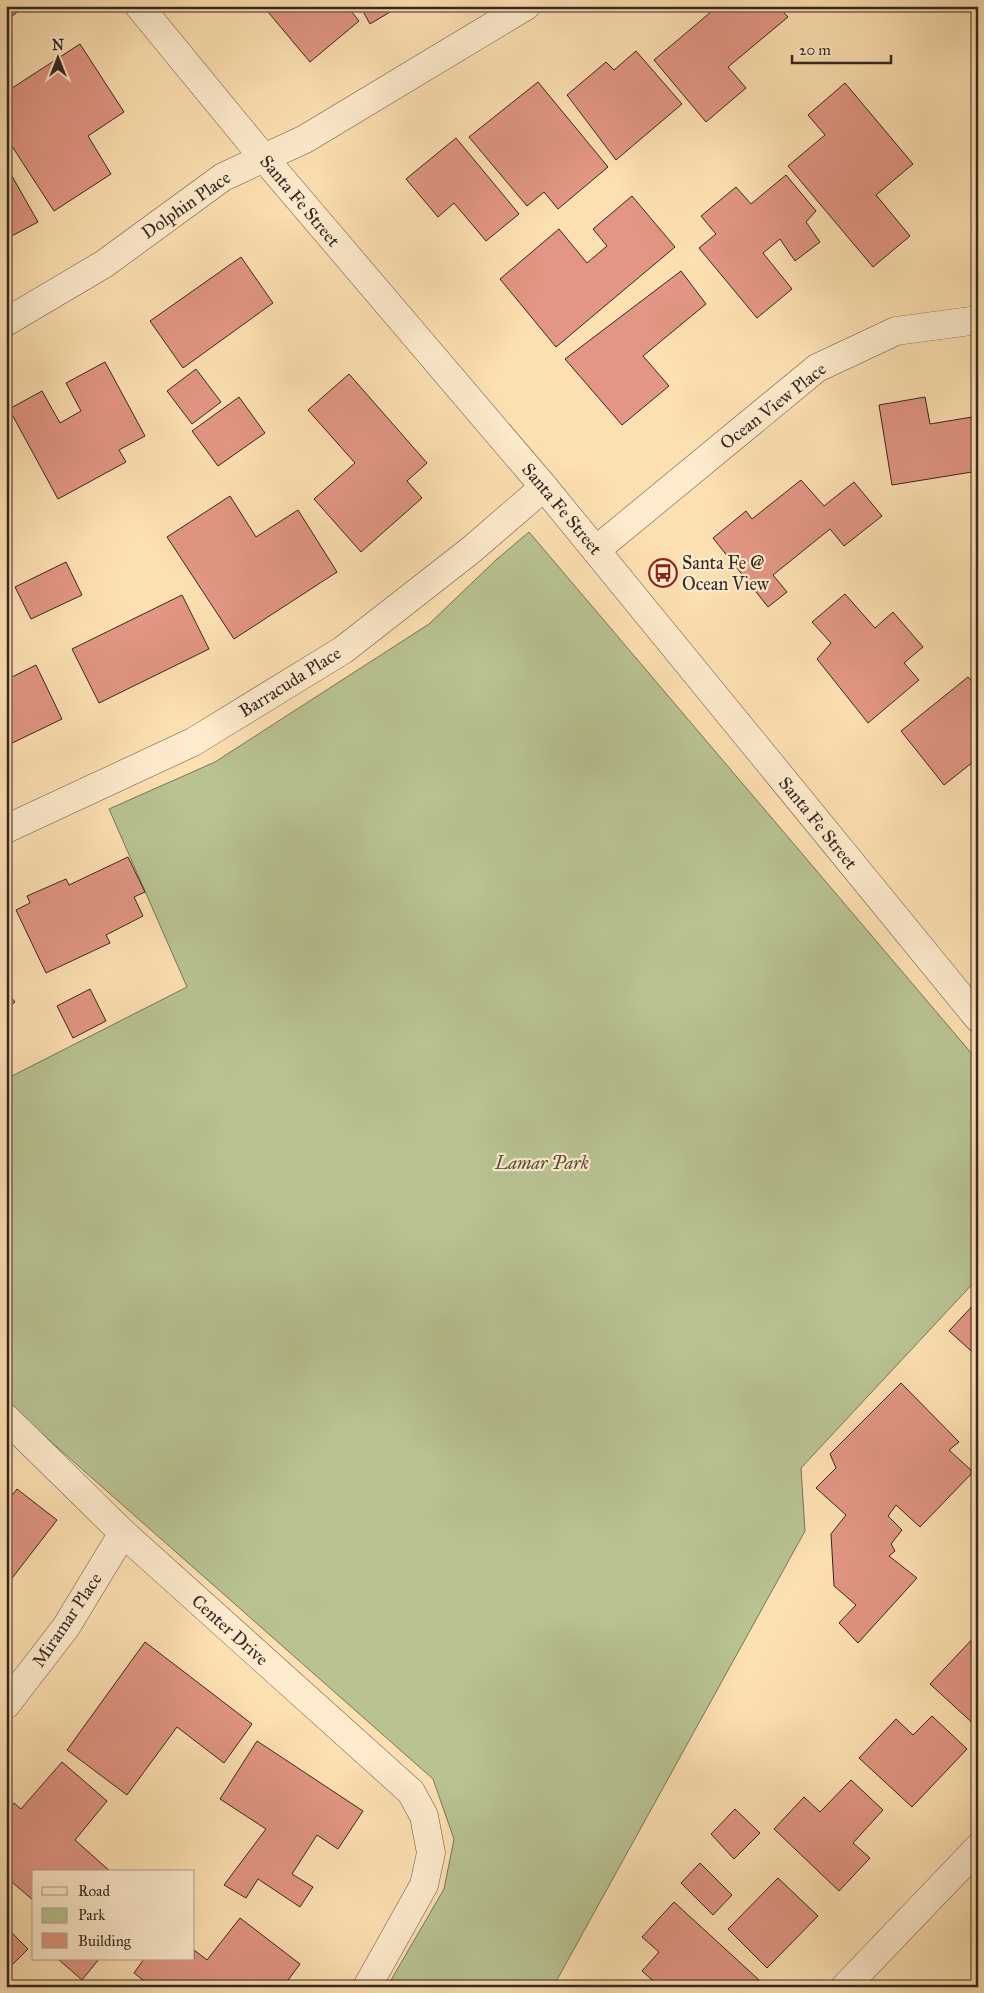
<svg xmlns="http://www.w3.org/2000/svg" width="984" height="1993" font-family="'IM FELL Great Primer',serif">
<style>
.green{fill:#b9c392;stroke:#76755a}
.building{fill:#e29683;stroke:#342722}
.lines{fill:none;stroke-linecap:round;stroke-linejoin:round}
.minor-casing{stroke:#665546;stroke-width:29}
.tertiary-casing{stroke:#665546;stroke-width:29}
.minor{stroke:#feebcd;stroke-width:28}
.tertiary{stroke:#feebcd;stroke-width:28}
.labels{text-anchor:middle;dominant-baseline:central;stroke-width:4.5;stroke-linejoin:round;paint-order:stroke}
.street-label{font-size:18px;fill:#342722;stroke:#feebcd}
.poi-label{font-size:18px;fill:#342722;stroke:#feebcd;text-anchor:start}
.park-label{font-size:18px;font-style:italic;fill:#554e3e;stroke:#feebcd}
</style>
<rect width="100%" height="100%" fill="#fde0b2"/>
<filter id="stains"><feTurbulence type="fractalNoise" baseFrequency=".004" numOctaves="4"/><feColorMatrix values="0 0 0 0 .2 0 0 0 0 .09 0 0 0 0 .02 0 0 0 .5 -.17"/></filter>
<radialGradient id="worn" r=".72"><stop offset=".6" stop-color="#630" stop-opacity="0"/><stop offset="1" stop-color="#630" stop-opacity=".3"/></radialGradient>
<path class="green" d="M529 532 978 1061V1278L801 1468 805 1531 553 1987H387L444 1889 454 1839 433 1779 6 1402V1079L187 987 109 809 215 762 429 624 497 559Z"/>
<g class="building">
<path d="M6 6H25L6 21Z"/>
<path d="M263 6H347L359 21 310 62Z"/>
<path d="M360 6H400L370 24Z"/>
<path d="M718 6H778L788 17 728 67 746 88 706 122 654 60Z"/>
<path d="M80 44 124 112 88 136 111 174 54 211 6 137V92Z"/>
<path d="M636 51 682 104 616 160 567 95 606 62 614 70Z"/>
<path d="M538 82 608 167 558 209 544 192 527 206 469 137Z"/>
<path d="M845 83 913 164 876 195 910 236 873 267 788 166 825 135 808 115Z"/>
<path d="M456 138 519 214 486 241 454 203 438 217 406 179Z"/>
<path d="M8 169 38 222 6 239V170Z"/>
<path d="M786 175 816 211 806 222 820 242 795 261 780 239 763 253 792 289 757 318 699 248 716 234 701 216 736 187 751 204Z"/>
<path d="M632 196 675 247 556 347 500 279 559 229 587 263 607 246 593 229Z"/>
<path d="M241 257 273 303 183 368 150 321Z"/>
<path d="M681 271 706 304 643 356 669 386 622 425 565 359Z"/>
<path d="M105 362 145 436 119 450 126 462 58 499 9 409 42 391 60 423 81 411 66 383Z"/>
<path d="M196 369 221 402 192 424 167 391Z"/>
<path d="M349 374 427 463 407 481 422 498 361 552 314 499 355 463 308 410Z"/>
<path d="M239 397 265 433 218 466 192 431Z"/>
<path d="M925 397 930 424 978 416V471L892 485 879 405Z"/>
<path d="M801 480 824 506 854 482 882 516 844 546 830 529 773 575 787 592 768 607 713 538 746 511 752 519Z"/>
<path d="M230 496 256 537 298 510 337 572 234 639 167 537Z"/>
<path d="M66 562 82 595 31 619 15 587Z"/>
<path d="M845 594 875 628 893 612 923 647 904 663 919 680 868 723 817 659 831 643 812 622Z"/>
<path d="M182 595 209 649 99 703 72 649Z"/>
<path d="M36 665 62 719 6 746V680Z"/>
<path d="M968 677 978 688V758L944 785 901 731Z"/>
<path d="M128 857 145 892 134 897 143 916 106 935 110 943 46 973 16 910 30 903 27 896 66 879 69 885Z"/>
<path d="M90 989 106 1021 73 1038 57 1006Z"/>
<path d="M6 991 15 1002 6 1009Z"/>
<path d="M978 1300V1357L949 1331Z"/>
<path d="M901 1383 959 1442 949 1450 973 1472 920 1527 896 1505 888 1516 902 1530 891 1544 895 1551 889 1556 917 1578 858 1643 839 1623 856 1605 834 1586 831 1534 846 1515 816 1488 836 1468 830 1454Z"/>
<path d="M17 1489 57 1520 6 1586V1503Z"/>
<path d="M978 1633V1728L930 1684Z"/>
<path d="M145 1642 252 1724 224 1763 177 1727 127 1795 67 1750Z"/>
<path d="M932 1716 967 1749 912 1807 859 1758 896 1719 913 1735Z"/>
<path d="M257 1741 363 1811 338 1849 317 1835 292 1874 313 1887 300 1907 258 1879 246 1898 224 1885 266 1829 220 1799Z"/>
<path d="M62 1762 107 1801 75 1840 111 1872H34V1901L6 1877V1813L14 1803 21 1809Z"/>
<path d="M851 1780 883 1810 853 1843 870 1858 839 1891 774 1829 804 1797 820 1812Z"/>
<path d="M735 1809 760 1833 734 1859 711 1834Z"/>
<path d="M700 1863 732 1895 713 1915 681 1883Z"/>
<path d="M778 1878 818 1916 767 1968 728 1929Z"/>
<path d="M674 1902 759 1980 753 1987H658L659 1986 642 1971 659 1952 642 1937Z"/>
<path d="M240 1918 300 1964 283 1987H152L134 1973 144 1959H194V1950L207 1960Z"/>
<path d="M6 1927 28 1949 6 1971Z"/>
<path d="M58 1959H99L82 1980Z"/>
</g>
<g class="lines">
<defs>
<g id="minor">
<path d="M6 322 104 264 223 177 305 139 526 6"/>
<path d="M596 550 817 368 896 331 978 320"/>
<path d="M6 829 193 742 343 650 471 550 544 487"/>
<path d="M6 1418 123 1533 411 1792 424 1816 431 1853 424 1885 367 1987"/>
<path d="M6 1705 66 1627 123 1533"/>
<path d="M845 1987 978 1848"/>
</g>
<path id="tertiary" d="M139 6 263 157 544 487 978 1018"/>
</defs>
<use href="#minor" class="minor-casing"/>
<use href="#tertiary" class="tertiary-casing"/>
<use href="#minor" class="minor"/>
<use href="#tertiary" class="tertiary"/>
</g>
<defs>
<symbol id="bus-ring" viewBox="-11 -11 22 22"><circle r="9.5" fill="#feebcd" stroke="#8f2418" stroke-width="1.5"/><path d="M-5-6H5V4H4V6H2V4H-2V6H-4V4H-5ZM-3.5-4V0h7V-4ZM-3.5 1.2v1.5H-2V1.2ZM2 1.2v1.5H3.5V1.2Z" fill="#8f2418"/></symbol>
</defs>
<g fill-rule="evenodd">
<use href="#bus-ring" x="647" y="557" width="32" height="32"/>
</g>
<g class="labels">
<g class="street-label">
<text transform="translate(300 201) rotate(50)">Santa Fe Street</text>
<text transform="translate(186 205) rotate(-35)">Dolphin Place</text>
<text transform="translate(773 406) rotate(-38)">Ocean View Place</text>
<text transform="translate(562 509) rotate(50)">Santa Fe Street</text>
<text transform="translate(290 682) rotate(-32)">Barracuda Place</text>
<text transform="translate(818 823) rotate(51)">Santa Fe Street</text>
<text transform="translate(67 1620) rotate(-56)">Miramar Place</text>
<text transform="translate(230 1630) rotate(42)">Center Drive</text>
</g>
<g class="poi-label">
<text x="682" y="563">Santa Fe @<tspan x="682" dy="21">Ocean View</tspan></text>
</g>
<g class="park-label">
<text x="542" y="1163">Lamar Park</text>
</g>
</g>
<rect width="984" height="1993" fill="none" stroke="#fde0b2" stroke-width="25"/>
<rect x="8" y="8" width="969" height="1978" fill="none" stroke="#342722" stroke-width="2.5"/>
<rect x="12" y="12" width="959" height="1968" fill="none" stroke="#342722"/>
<rect x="32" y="1870" width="162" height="90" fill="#feebcd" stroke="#ad9d89"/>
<rect x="42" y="1887" width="25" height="8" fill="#feebcd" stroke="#ad9d89"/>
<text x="78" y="1896" font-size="15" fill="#342722">Road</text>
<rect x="42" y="1908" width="25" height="15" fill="#b9c392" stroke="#ad9d89"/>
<text x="78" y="1920" font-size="15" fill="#342722">Park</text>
<rect x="42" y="1933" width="25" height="15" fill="#e29683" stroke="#ad9d89"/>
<text x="78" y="1946" font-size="15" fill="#342722">Building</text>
<g transform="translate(58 58)" stroke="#feebcd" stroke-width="4" paint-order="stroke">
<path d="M0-4L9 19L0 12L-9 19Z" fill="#342722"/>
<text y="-8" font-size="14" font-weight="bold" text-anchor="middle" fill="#342722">N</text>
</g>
<path d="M792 55v8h99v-8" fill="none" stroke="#342722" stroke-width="2.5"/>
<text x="799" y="55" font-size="15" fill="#342722" stroke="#feebcd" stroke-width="4" paint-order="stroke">20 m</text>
<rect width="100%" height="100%" filter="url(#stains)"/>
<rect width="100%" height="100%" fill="url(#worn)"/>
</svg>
